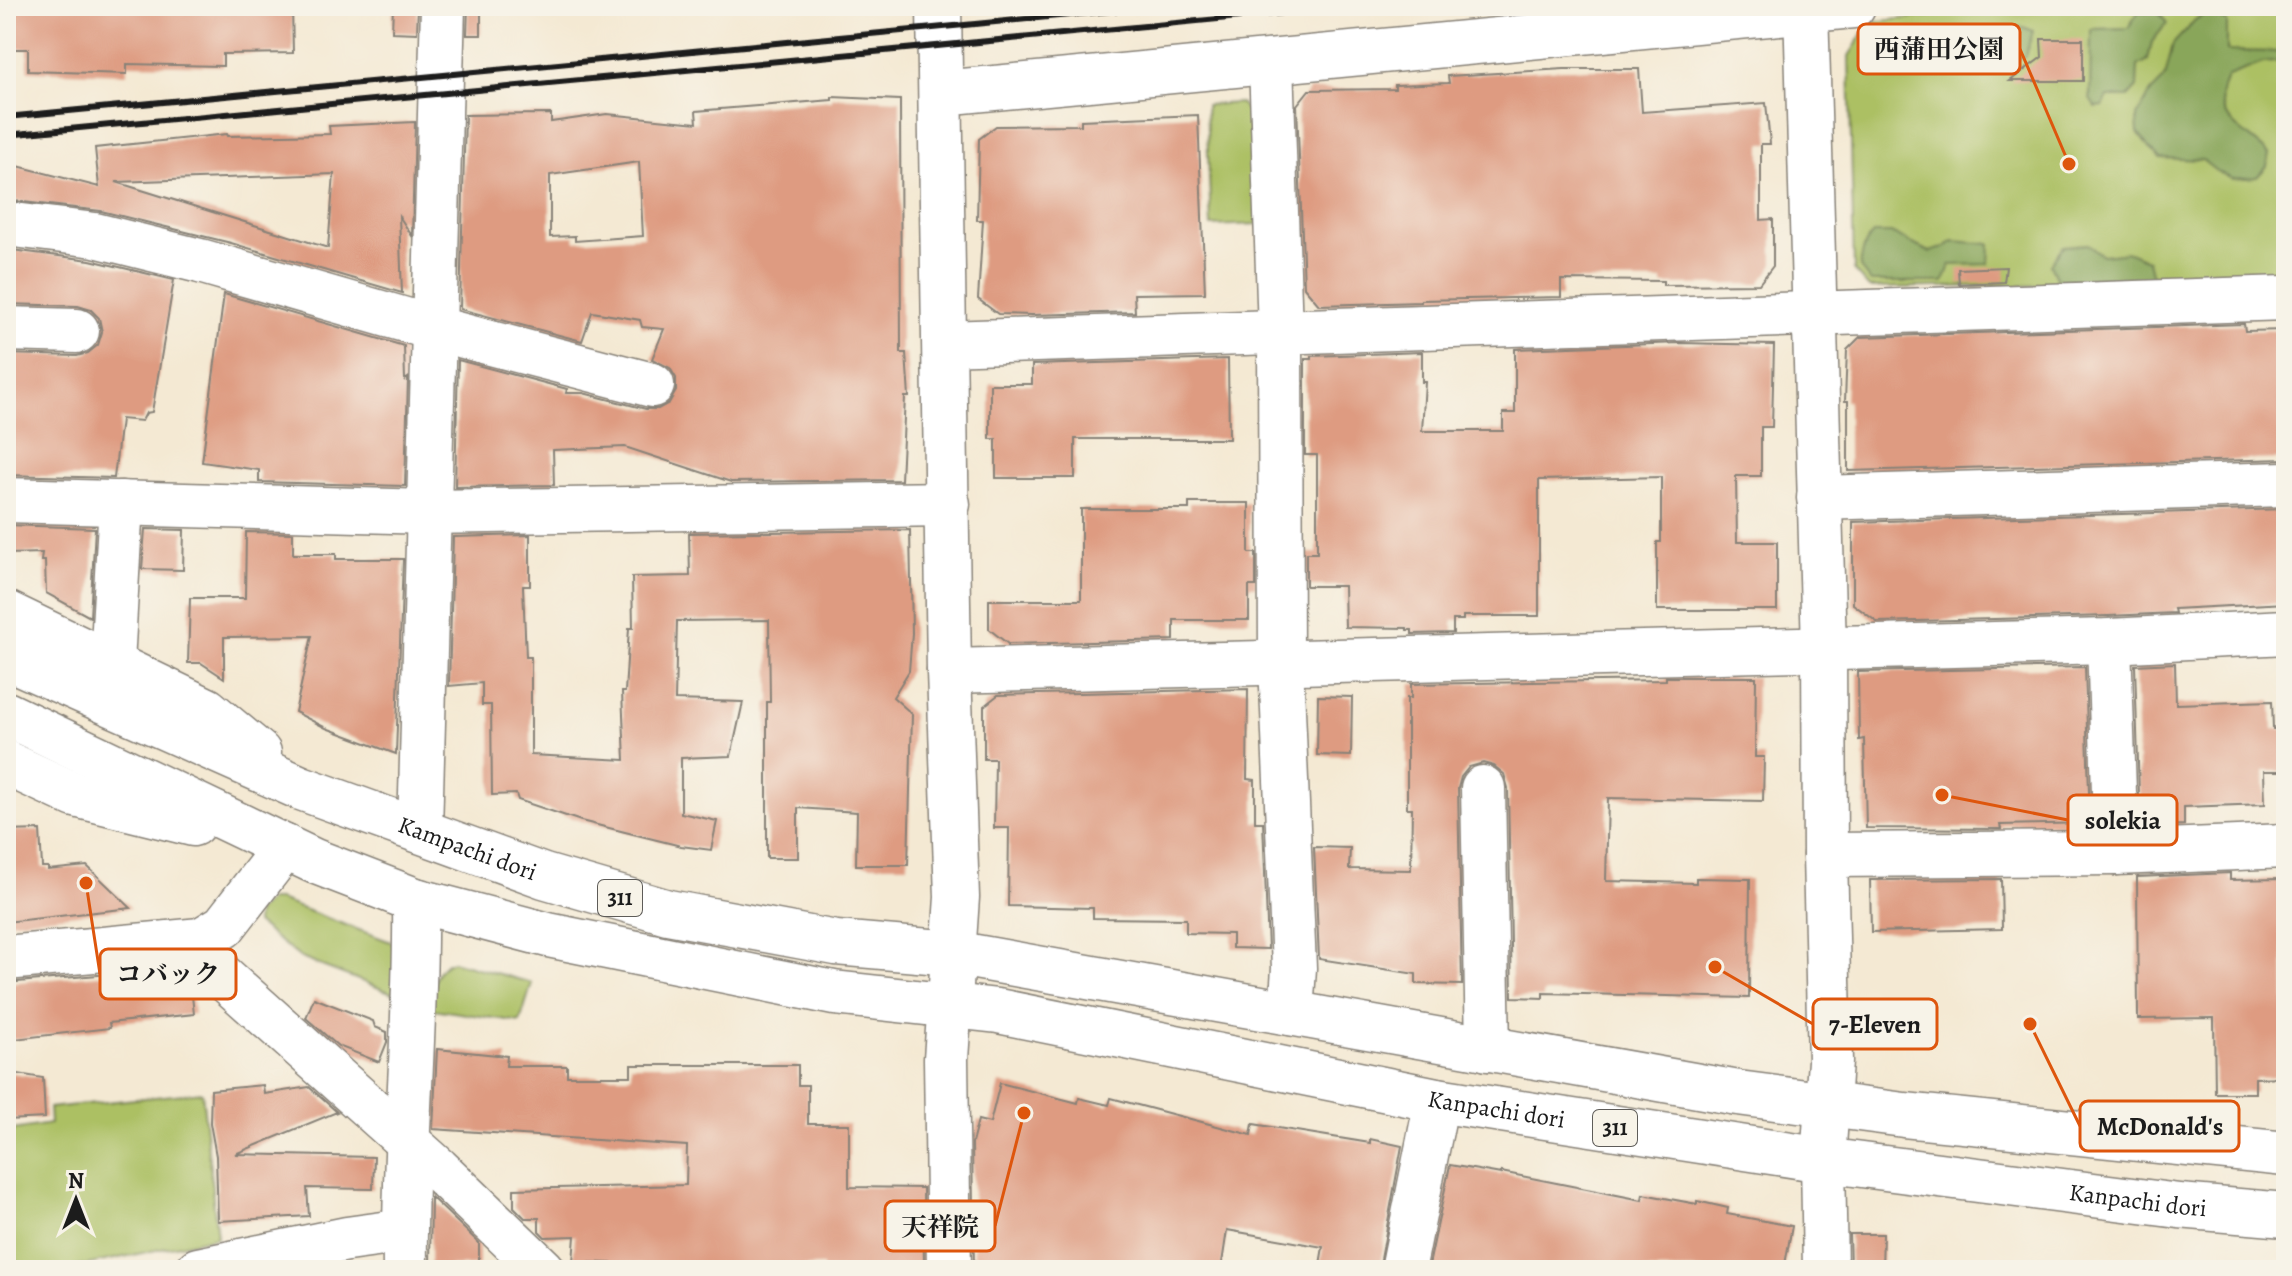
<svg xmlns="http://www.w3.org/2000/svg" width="2292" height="1276" font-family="Alegreya,'Noto Serif JP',serif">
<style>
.green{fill:#acc064;stroke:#646e40;stroke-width:2}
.forest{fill:#89a65a;stroke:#52613b;stroke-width:2}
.building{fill:#de9b81;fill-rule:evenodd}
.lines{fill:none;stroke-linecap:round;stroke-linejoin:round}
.street-casing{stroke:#888278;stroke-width:47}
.secondary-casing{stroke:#888278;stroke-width:47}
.primary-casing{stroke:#888278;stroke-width:47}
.street{stroke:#fff;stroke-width:44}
.secondary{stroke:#fff;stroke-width:44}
.primary{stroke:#fff;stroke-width:44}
.rail{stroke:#1c1c1c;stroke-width:6}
.labels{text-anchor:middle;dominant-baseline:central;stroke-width:8;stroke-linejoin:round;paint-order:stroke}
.shield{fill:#f7f3e8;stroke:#5e5c59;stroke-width:2}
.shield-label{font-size:22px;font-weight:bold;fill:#1c1c1c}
.street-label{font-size:24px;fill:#1c1c1c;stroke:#f7f3e8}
.leader{fill:none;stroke:#de560d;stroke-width:3}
.callout-dot{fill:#de560d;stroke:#f7f3e8;stroke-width:3}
.callout{fill:#f7f3e8;stroke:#de560d;stroke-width:3}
.callout-label{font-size:26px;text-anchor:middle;font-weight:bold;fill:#1c1c1c}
</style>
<rect width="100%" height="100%" fill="#f7f3e8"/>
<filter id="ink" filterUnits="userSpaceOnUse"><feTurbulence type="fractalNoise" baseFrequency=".0125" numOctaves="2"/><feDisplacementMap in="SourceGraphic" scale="16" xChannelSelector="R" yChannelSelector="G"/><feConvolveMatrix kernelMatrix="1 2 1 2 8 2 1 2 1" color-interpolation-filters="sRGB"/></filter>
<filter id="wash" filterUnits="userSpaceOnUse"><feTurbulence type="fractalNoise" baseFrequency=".006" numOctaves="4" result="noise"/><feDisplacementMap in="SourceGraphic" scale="32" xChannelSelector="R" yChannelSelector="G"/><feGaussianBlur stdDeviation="1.8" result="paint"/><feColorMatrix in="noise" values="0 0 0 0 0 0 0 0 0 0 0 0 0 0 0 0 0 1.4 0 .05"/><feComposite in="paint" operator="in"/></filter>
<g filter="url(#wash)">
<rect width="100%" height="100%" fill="#f4e9d3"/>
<g class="green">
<path d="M2028 6H2286V282L1869 288 1854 271 1849 56 1870 22Z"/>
<path d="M1240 103 1257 121 1258 224 1211 226 1206 105Z"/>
<path d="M270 900H279L391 942 397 947 395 994 301 958 256 923 257 912Z"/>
<path d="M452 961 532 983 520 1022 432 1009C433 991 431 968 452 961Z"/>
<path d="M202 1092 217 1237 63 1270H19L15 1258 6 1249V1131L50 1124 49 1108Z"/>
</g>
<g class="forest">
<path d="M2139 11 2158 12 2167 23 2152 42 2148 60 2138 66 2137 87 2128 97H2108L2103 106 2095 107 2090 99 2091 29 2128 28Z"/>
<path d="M2209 13 2227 22V51L2282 52 2286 50V61L2263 63 2228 76C2206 118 2243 128 2269 154L2267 166 2257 177 2232 179 2216 171 2202 160 2160 158 2149 148 2138 133 2137 116 2151 92 2165 78 2173 44 2196 19Z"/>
<path d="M2024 27 2033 31 2025 57 1940 64 1923 71H1909L1896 61 1897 51 1907 46 1926 48 1934 36C1952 33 1965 31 1977 47L2006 29Z"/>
<path d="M1874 233H1891L1929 252 1944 248 1953 241 1990 244 1989 264 1950 265 1944 282H1871L1860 268C1862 254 1863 243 1874 233Z"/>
<path d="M2088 244 2102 255 2129 252 2148 260 2152 277 2134 280H2057L2050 264 2063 246Z"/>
</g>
<g id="blocks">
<g class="building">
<path d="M6 6H292L293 53 223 54V66L127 64V74L28 71V49H6Z"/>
<path d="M393 6H418L417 33 392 32Z"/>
<path d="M468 6H481V35H467Z"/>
<path d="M2041 39H2083V81H2010L2042 57Z"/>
<path d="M1564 69H1639L1642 112 1766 103 1770 144H1761V220L1773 219V266L1759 284 1663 285V281L1561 280V297L1421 300V302L1319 305 1304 287 1297 105 1309 90 1395 89V85L1449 83 1448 76Z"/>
<path d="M832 97 900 100 901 353H906L909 397H905L901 480 731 482 625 447 553 450 554 485 455 487 458 360 567 389 566 393H583L646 409H658L669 403 676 391V378L670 368 652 359 664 329 642 327 640 320 592 312 582 341 460 309 465 115 551 114V122L607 114 697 123 696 111 832 100ZM639 162 643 236 575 241V236L550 237V175Z"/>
<path d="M1198 115 1205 293 1134 294 1135 312 1032 315 998 314 978 299 983 220H977L979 139 996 126 1081 125V120Z"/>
<path d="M415 122 412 236 399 216 402 293 231 243 101 211 6 200V163L99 187 95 148 227 134 228 136 330 134 329 126ZM334 174 328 248 116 182Z"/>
<path d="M12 250 90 260 174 280 152 412 146 413 142 421 121 419 114 478 6 475V354L77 356 88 353 98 345 102 332 99 318 91 310 78 306 6 304V279Z"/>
<path d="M2006 267 2004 282 1959 284 1958 269Z"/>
<path d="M224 294 404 346 405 380 408 378 405 486 259 482V470L202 462Z"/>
<path d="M2244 324 2245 331 2286 330V459L1848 471V401H1845L1847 350 1860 337Z"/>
<path d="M1680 343 1774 345 1772 427H1761V476H1736L1737 542H1777V610H1657V542H1661V477L1539 480V616H1463V620H1453V633L1412 634V630H1407V628L1345 627 1344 586H1306V553H1317V455H1305V359H1312V356L1422 352V382H1425L1422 431H1503V413H1515V349Z"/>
<path d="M1228 359 1229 439H1075V478H996V439H990V384H1032V365Z"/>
<path d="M1189 503H1249V553H1256V586H1249V620H1174V640L1008 644 989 629V600H1081V509H1189Z"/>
<path d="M2286 509V603L2174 609 2175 613 2108 616 1877 622 1853 604V522Z"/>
<path d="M6 525 95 528 90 617 46 593 45 561H41L42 553 6 554Z"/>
<path d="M145 529 184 530 183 570 142 569Z"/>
<path d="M910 530 912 633 909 671 893 697 912 714 908 865H856L857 812 798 808V858H767V702H770L769 620 677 621 675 700 743 702 731 756 681 758V813L717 821 711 850 681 846 581 821 518 800 516 794 492 795 491 705H482V683L449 686 453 537 530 535V586H523L526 657H531V755L625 760 622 692H625L629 628H633L632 577 690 576 689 533Z"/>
<path d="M246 532 293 533V554H336V559H403L396 754 326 728 295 712 312 636 224 637V678L201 663H188L190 598H245Z"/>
<path d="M2175 663 2176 704 2272 701 2273 729H2286V771H2264L2265 804 2184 807V825L2140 827 2135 665Z"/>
<path d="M2085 667 2090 823 2000 825 2001 829 1866 828 1864 739 1859 740 1858 672Z"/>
<path d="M1666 677H1756L1755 757H1764L1763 801 1608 798 1606 881 1696 883V878L1750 879 1749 998 1543 993V998L1512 997 1508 788 1504 774 1494 766 1483 763 1469 767 1461 777 1458 788 1462 985 1416 984V974L1319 959 1314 847 1350 848 1349 869 1411 870 1412 808H1407V698H1411V684L1666 680Z"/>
<path d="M1248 689 1247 779 1255 780V822H1263L1268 949 1232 948V934L1186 933V919L1093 918V908L1008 906 1009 828H994L995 759H984V706L998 695Z"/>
<path d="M1318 696 1352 697 1351 756 1317 755Z"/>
<path d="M40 830 42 867H48V870L87 866 131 908 6 922V831Z"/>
<path d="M2230 873V880L2282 879 2286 1077 2255 1078V1093H2215L2214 1018 2138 1019 2137 877Z"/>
<path d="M2001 879 2002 929 1871 932 1870 880Z"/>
<path d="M179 968 180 979 190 978 194 1014 109 1023 110 1028 6 1040V983Z"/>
<path d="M314 998 373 1021 375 1027 387 1032V1042L379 1062 338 1046 306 1018Z"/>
<path d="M437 1049 507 1056 506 1066H567V1076H631V1065H798V1085H808V1124H849V1187L923 1188 924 1270 823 1269V1266L723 1269 722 1265 643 1267V1264L573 1262 575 1236 545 1237 539 1231V1218H525L514 1207V1189L686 1185 687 1146 433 1129Z"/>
<path d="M6 1072 43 1078 45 1118 6 1120Z"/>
<path d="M1000 1083 1078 1103 1079 1098 1109 1105 1111 1098 1251 1135 1253 1124 1370 1143V1139L1402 1146 1379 1270H1319L1323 1247 1227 1230 1221 1270 974 1269 972 1143 978 1120 990 1123Z"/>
<path d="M263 1085 264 1094 309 1087 337 1112 235 1154 374 1157 373 1189 307 1188 309 1216 218 1221 216 1156 210 1123 211 1090Z"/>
<path d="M1450 1165 1501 1174V1172L1642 1200 1643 1194 1697 1204V1201L1728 1208 1727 1214 1792 1226 1784 1270H1428Z"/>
<path d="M431 1197 479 1243V1265L430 1267Z"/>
<path d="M1849 1234H1883L1882 1269 1850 1268Z"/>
</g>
</g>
</g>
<g filter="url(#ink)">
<use href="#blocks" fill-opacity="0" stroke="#888278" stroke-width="2"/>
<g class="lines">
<defs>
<g id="street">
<path d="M1271 62 1280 332 1281 663 1294 968 1291 1013"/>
<path d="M942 93 1853 6"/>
<path d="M6 224 95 235 200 261 433 328 652 385"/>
<path d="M6 329 77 331"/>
<path d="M945 343 2286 298"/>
<path d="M1819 498 2286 484"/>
<path d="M6 500 428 512 948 504"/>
<path d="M2109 641 2116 853"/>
<path d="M112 663 121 503"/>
<path d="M949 671 2109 641 2286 632"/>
<path d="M1483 788 1488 1049"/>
<path d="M420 830 443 6"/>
<path d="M1825 855 2116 853 2286 846"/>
<path d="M201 940 213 968 438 1169 543 1270"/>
<path d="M6 958 201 940 224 926 285 847"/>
<path d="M1823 1160 1825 1270"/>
<path d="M198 1270 347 1239 405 1231"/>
<path d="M405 1270C403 1147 417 1024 415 900"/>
<path d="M1403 1270 1437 1100"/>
</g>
<g id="secondary">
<path d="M939 6 949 671 957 897 946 1059 949 1270"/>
<path d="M1806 6 1824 649 1825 855 1830 1061 1823 1160"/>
</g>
<g id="primary">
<path d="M6 613 207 710 259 753"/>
<path id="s1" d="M6 657 301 788 544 876 668 912 836 943 953 953 1738 1093 1904 1115 2286 1154"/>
<path id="s2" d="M6 714 314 861 415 900 548 935 834 993 998 1011 1437 1100 1823 1160 2179 1206 2286 1215"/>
<path d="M6 763 75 795 193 824"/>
</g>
</defs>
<use href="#street" class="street-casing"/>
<use href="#secondary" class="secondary-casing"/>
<use href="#primary" class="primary-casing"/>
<use href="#street" class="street"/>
<use href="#secondary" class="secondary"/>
<use href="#primary" class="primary"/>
<g class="rail">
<path d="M6 117 1162 6"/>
<path d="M6 135 1355 6"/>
</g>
</g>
</g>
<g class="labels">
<g class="shield">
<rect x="598" y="880" width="44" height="36" rx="6"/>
<rect x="1593" y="1110" width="44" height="36" rx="6"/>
</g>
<g class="shield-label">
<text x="620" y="898">311</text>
<text x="1615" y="1128">311</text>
</g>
<g class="street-label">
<text stroke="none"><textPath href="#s1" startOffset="500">Kampachi dori</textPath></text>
<text stroke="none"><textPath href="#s2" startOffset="1552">Kanpachi dori</textPath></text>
<text stroke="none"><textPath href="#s2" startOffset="2200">Kanpachi dori</textPath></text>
</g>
</g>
<path class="leader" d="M2069 164L2020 49M1942 795L2068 820M86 883L100 974M1715 967L1813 1024M2030 1024L2080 1126M1024 1113L995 1226"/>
<g class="callout-dot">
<circle cx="2069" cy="164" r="8"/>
<circle cx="1942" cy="795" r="8"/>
<circle cx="86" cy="883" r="8"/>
<circle cx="1715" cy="967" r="8"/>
<circle cx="2030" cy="1024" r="8"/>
<circle cx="1024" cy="1113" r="8"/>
</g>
<g class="callout">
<rect x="1858" y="24" width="162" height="50" rx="8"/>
<rect x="2068" y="795" width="109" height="50" rx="8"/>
<rect x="100" y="949" width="136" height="50" rx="8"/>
<rect x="1813" y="999" width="124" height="50" rx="8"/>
<rect x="2080" y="1101" width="159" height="50" rx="8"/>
<rect x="885" y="1201" width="110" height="50" rx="8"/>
</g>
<g class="callout-label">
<text x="1939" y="58">西蒲田公園</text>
<text x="2123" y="829">solekia</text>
<text x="168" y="983">コバック</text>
<text x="1875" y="1033">7-Eleven</text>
<text x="2160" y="1135">McDonald's</text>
<text x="940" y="1236">天祥院</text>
</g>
<rect width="2292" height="1276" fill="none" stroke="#f7f3e8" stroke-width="32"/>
<g transform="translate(76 1200)" stroke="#f7f3e8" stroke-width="6" paint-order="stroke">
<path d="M0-6L14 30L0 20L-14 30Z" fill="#1c1c1c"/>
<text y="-12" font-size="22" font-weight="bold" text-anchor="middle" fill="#1c1c1c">N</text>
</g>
</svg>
